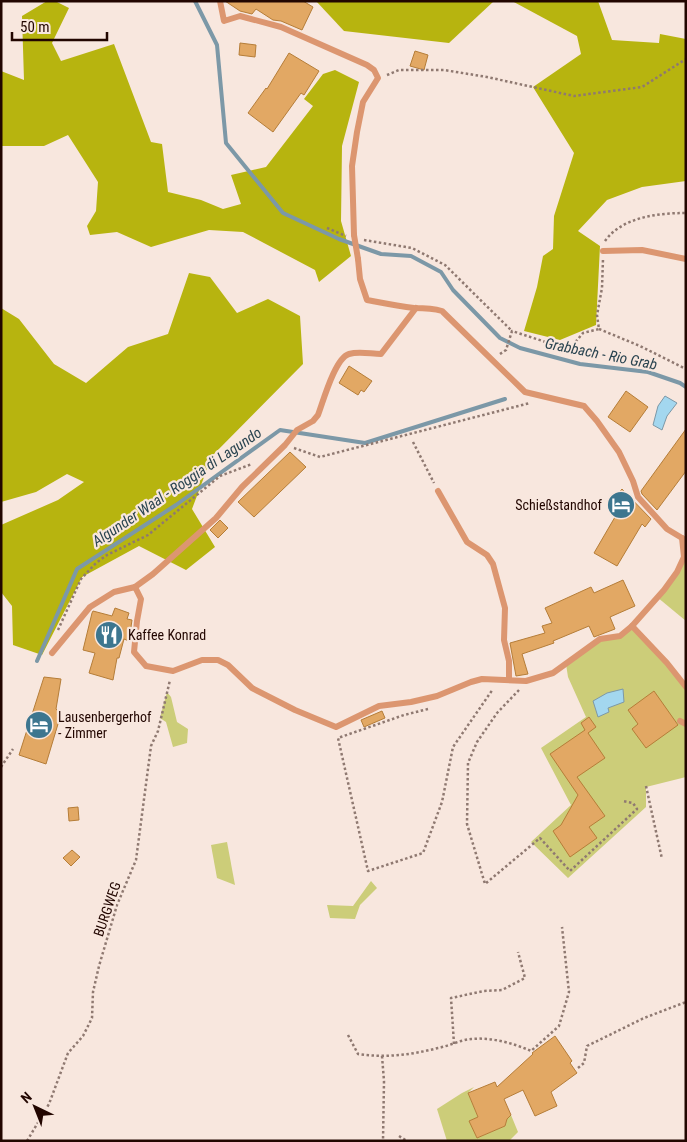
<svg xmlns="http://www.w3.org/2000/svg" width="687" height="1142" viewBox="0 0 687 1142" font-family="'Roboto Condensed',sans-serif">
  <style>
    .green { fill: #cccd79 }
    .forest { fill: #b7b40f }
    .water { fill: #a3d7ef; stroke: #7c98a7 }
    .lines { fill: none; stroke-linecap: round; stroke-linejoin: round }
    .stream { stroke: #7c98a7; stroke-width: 4 }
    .building { fill: #e2a864; stroke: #b57d38 }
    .path { stroke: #8f7971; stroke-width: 2.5; stroke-dasharray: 2.5 2.5; stroke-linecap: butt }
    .service { stroke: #dc9670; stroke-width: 6 }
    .service-bridge { stroke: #dc9670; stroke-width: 6 }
    .labels { text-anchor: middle; stroke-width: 4.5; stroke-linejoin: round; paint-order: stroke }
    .poi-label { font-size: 14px; fill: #220600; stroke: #f8e7de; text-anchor: start }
    .street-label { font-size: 14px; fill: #220600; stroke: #f8e7de }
    .water-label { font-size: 15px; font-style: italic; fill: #2a4450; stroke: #f8e7de }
  </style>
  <rect width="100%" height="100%" fill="#f8e7de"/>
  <g class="green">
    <polygon points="686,558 686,621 657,597"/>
    <polygon points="632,626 686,687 686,777 646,787 646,807 568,878 531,842 571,805 541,748 586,717 568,677 566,664 600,639 620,636"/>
    <polygon points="167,692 171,697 177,722 188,729 187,743 173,747 166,722 160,718"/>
    <polygon points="227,842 235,885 217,878 211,845"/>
    <polygon points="371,881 377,888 360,905 355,919 330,918 327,905 353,906"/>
    <polygon points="474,1087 468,1093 478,1117 470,1121 477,1138 505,1126 507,1119 511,1115 518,1132 509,1141 447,1141 437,1109 462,1093"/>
  </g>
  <g class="forest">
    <polygon points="47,1 55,1 69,8 52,43 61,61 114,44 151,142 162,144 168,192 201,200 223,209 241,204 231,175 266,167 313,106 304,99 323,74 335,70 359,82 342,146 341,221 351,256 319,282 315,270 243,232 209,230 151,247 117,232 90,235 87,226 96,211 98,182 68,135 44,146 1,146 1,71 24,80 22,16"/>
    <polygon points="316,1 494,1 449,43 344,31"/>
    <polygon points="512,1 598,1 612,40 659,43 660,34 686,39 686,181 642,187 607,200 578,231 600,246 596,325 560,340 524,331 537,287 543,256 553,249 554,216 574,153 533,87 581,54 577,36"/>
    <polygon points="189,273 210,277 237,313 268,299 300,316 303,364 212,456 192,509 215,547 186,570 139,546 82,577 42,655 13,645 12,606 1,592 1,525 58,500 84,482 67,474 36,492 1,502 1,308 19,319 54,364 86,383 128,347 168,334"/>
  </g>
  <g class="water">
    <polygon points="665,396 677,403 667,416 662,430 653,425 658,406"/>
    <polygon points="623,689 624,702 608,708 609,712 598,717 593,701 607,693"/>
  </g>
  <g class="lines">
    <g class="stream">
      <polyline points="195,1 217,45 226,143 283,213 339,239 381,254 411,256 441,272 453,290 500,338 520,348 580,364 648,372 680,383 686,387"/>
      <polyline points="37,661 77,569 176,505 280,430 365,443 505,399"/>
    </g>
  </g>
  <g class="building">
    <polygon points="225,1 303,1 313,7 302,30 281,21 273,20 256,9 252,14 240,11"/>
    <polygon points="240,43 256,45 255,57 239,55"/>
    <polygon points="415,51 428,55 424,70 410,66"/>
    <polygon points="289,53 319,71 304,95 301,93 273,132 248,113 266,88 267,89"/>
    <polygon points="349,366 372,381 364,392 361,390 358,395 339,383"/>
    <polygon points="626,391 648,407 630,432 608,417"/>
    <polygon points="686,429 686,471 657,510 642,494 641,491"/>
    <polygon points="290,452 306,467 254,517 238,502"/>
    <polygon points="622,489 651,519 645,527 642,524 617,566 594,553 615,517 609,512 614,508 609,503"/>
    <polygon points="220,520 228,528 218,538 210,530"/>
    <polygon points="623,580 635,606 610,617 615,629 594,637 589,626 553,641 554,643 522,654 528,674 516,676 510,643 545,633 542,626 552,623 545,608 591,587 594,593"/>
    <polygon points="115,608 129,613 127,619 132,620 129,641 124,639 119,658 117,658 113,680 89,673 95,653 83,650 92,613 93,611 112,616"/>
    <polygon points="44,677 61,679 56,709 61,714 46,764 19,755"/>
    <polygon points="654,691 678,725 646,748 632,729 638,724 628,710"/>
    <polygon points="382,711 385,718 364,727 361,720"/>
    <polygon points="589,717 596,727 588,733 605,758 577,777 605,816 589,827 597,838 570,857 553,831 561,825 578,795 550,754 585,730 581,723"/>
    <polygon points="78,807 79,820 69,821 68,808"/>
    <polygon points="72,850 80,857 71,866 63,858"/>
    <polygon points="555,1036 572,1061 570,1063 577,1073 551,1092 557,1106 535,1116 523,1090 504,1099 511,1115 507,1119 505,1126 477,1138 469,1121 478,1117 468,1093 495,1082 497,1087 533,1054 532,1053"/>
  </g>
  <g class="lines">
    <g class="path">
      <polyline points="387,75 399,70 444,70 487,77 574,96 642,87 686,59"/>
      <polyline points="327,228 346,236"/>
      <polyline points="364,240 412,248 445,265 512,331"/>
      <path d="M 605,241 C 622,217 658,213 686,213"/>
      <polyline points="599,329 640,346 686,369"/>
      <polyline points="500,354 506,350 512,331 561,347 573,345 583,333 599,329 597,315 602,288 603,259"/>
      <polyline points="413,442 434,483"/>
      <polyline points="294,448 320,457 530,403"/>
      <polyline points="58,630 81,579 96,563 107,555 148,535 220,476 252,464"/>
      <polyline points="519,690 497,713 477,742 468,763 467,824 485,884 540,838 570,871 637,809 633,803 623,801"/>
      <polyline points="428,709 404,715 338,738 368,871 423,853 442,802 453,747 493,689"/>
      <polyline points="1,767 13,749"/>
      <polyline points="646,786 662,859"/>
      <path d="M 348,1035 L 358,1054 C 385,1058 411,1055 438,1048 C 449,1046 460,1040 471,1039 C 491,1037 513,1043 531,1051 L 559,1026 L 569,992 L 562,927"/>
      <polyline points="454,1044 451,998 484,991 502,990 525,978 518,952"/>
      <polyline points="382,1056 384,1081 383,1141"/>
      <polyline points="578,1068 584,1063 587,1046 644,1018 686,1002"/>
      <polyline points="399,1136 407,1141"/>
      <polyline points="27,1141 49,1104 68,1053 83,1036 92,1018 93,992 99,966 117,905 136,860 151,746 158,731 170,680"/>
    </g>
    <g class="service">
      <polyline points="220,1 224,21 240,16 281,27 367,65 374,70 378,78 363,102 357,132 352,166 354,235"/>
      <polyline points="603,251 642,250 686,259"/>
      <path d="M 358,259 L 360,279 L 367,300 C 383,303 398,306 414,308 C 424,308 432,308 442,311 L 525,392 L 584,406 L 597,421 L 619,452 L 633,481 L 638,497 L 667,529 L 682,538"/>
      <polyline points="438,491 467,542 487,555 493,564 505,608 504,640 509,661 509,680"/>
      <path d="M 135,587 L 153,574 L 216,518 L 242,487 L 285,445 L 297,430 L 313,421 L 318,415 C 323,402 335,358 349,354 C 359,351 371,354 381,354 L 416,308"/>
      <polyline points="632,626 667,663 686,687"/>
      <polyline points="52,653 90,607 114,592 135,587 141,599 137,621 134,652 146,666 173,671 202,660 218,660 228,665 252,688 295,710 336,727 379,706 411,702 437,696 471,682 482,679 526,681 553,673 600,639 620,636 632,626 664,590 677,572 684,557 682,538"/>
      <polyline points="680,721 686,724"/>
    </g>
    <polyline class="service-bridge" points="354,235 358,259"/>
  </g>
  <defs>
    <symbol id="hotel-disc" viewBox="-11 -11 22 22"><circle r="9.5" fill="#3d768f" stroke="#f8e7de"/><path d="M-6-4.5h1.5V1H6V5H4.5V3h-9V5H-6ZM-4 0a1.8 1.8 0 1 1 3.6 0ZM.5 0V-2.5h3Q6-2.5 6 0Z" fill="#fff"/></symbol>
    <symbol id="restaurant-disc" viewBox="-11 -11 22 22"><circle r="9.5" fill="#3d768f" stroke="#f8e7de"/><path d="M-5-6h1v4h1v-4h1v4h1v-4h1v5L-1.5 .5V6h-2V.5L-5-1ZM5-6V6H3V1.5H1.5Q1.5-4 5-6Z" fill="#fff"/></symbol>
  </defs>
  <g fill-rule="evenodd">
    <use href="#hotel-disc" x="605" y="489" width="32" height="32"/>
    <use href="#restaurant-disc" x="93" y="619" width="32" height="32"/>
    <use href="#hotel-disc" x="23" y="709" width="32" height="32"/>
  </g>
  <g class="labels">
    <g class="poi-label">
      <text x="602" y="510" text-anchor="end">Schießstandhof</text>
      <text x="128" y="640">Kaffee Konrad</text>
      <text x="58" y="722">Lausenbergerhof<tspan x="58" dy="16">- Zimmer</tspan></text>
    </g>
    <g class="street-label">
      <text transform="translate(107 909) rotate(-71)" y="5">BURGWEG</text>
    </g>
    <g class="water-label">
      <text transform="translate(601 354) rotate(11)" y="5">Grabbach - Rio Grab</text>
      <text transform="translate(177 487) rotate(-34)" y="5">Algunder Waal - Roggia di Lagundo</text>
    </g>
  </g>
  <rect width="687" height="1142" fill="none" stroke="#220600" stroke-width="5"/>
  <g transform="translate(35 1107) rotate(317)" stroke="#f8e7de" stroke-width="4" paint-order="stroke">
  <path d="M0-4L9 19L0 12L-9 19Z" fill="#220600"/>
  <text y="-8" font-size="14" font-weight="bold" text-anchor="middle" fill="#220600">N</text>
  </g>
  <path d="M12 32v8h95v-8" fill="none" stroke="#220600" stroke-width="2.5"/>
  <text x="20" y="32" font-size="15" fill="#220600" stroke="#f8e7de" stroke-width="4" paint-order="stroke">50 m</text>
</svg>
